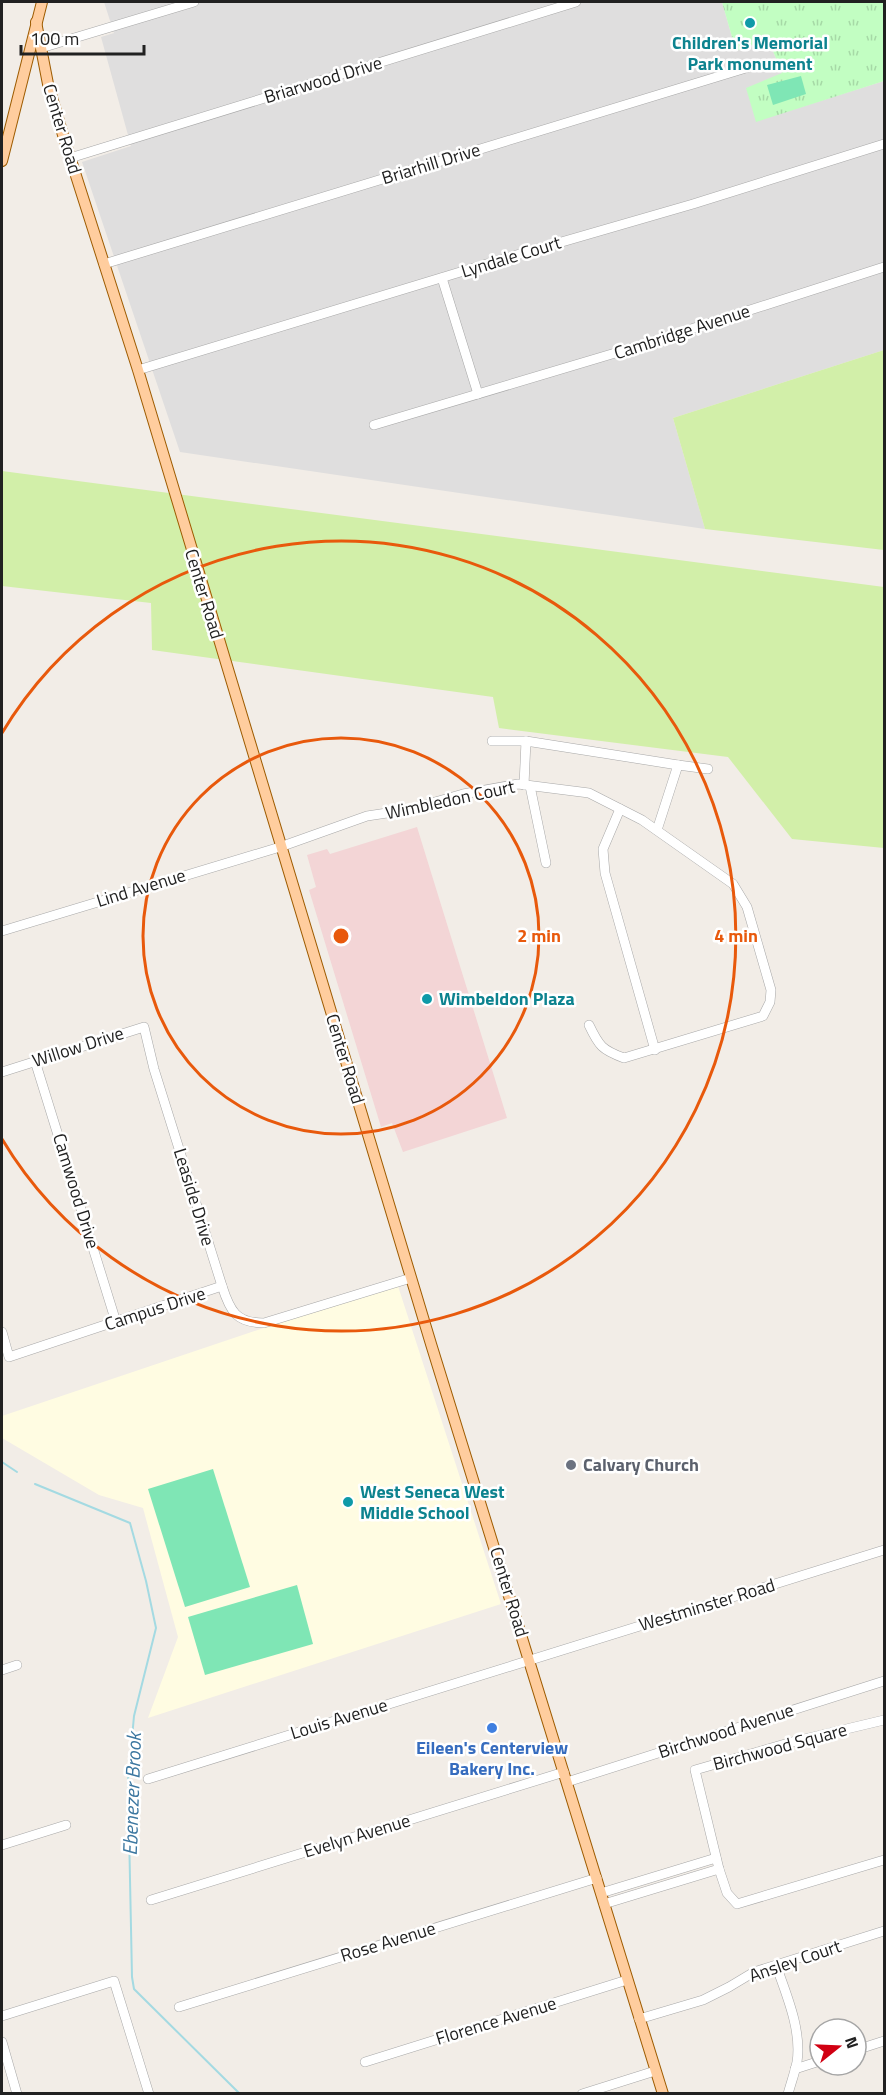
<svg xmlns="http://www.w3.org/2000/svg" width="886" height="2095" viewBox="0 0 886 2095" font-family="'Titillium Web',sans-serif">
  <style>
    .residential { fill: #dfdede }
    .commercial { fill: #f3d5d6 }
    .education { fill: #fffce2 }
    .grass { fill: #d2efa9 }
    .park { fill: url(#park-tufts) }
    .pitch { fill: #7fe6b5 }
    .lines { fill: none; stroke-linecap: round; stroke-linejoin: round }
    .stream { stroke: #a4dae2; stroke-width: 2 }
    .minor-casing { stroke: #a8a8a8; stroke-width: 10 }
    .major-casing { stroke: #9d5b00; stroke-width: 12 }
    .minor { stroke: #fff; stroke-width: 9 }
    .major { stroke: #ffcd9e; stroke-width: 10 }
    .ring { fill: none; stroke: #e8590c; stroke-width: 3 }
    .culture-dot { fill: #0f9aa8; stroke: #fff; stroke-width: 2 }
    .worship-dot { fill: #6b7280; stroke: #fff; stroke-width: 2 }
    .shop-dot { fill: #3f7fe0; stroke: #fff; stroke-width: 2 }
    .labels { text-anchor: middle; stroke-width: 5; stroke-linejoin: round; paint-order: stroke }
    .culture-label { font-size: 18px; font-weight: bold; fill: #0d838f; stroke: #fff; text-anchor: start }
    .street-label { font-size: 18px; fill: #212121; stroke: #fff }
    .worship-label { font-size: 18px; font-weight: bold; fill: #5b616d; stroke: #fff; text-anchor: start }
    .shop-label { font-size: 18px; font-weight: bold; fill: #366cbe; stroke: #fff }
    .water-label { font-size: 20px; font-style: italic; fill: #3c77a0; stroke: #fff }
    .centre { fill: #e8590c; stroke: #fff; stroke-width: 3 }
    .ring-label { font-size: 18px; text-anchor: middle; font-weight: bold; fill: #e8590c; stroke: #fff; stroke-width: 5; stroke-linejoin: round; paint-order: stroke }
  </style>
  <defs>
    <pattern id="park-tufts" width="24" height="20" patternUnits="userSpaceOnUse" patternTransform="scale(1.5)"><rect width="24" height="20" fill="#c2fec2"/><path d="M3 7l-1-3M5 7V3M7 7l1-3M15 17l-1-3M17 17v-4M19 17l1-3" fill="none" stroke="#a6d9a6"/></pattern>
  </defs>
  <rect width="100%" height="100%" fill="#f2ede7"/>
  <polygon class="residential" points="104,2 722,2 736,51 768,39 782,73 756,121 884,81 884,350 673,418 705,529 180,452 82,162 131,146 101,37 114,33"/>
  <polygon class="commercial" points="417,827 507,1118 403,1152 392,1123 381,1127 309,890 316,887 307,855 327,849 330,854"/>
  <polygon class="education" points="397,1283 501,1604 148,1718 178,1637 143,1508 99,1495 2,1438 2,1416"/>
  <g class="grass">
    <polygon points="884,350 884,550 705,529 673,418"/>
    <polygon points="2,471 884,587 884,848 792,839 728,757 499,728 493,697 152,650 151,603 2,586"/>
  </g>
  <polygon class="park" points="722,2 884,2 884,81 756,122 746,88 782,73 768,39 736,51"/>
  <g class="pitch">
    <polygon points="801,76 806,94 773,105 767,85"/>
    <polygon points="213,1469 250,1587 185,1607 148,1489"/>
    <polygon points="297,1585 313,1644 205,1675 188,1617"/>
  </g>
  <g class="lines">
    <g class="stream">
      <polyline points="2,1462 17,1472"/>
      <polyline points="35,1484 130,1523 146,1581 156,1628 134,1716 128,1781 132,1977 134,1989 240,2094"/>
    </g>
    <defs>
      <g id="minor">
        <polyline points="41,48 194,2"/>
        <polyline points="70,158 576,2"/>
        <polyline points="104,264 759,64"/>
        <polyline points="442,278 478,394"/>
        <polyline points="138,370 503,259 693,204 884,144"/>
        <polyline points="374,425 632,348 884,267"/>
        <polyline points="492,741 526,741"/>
        <polyline points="678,765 708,769"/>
        <polyline points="524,785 526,741 678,765 657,830"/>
        <polyline points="530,786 546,863"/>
        <polyline points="620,809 603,849 605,873 655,1050"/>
        <path d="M 2,931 L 280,847 L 367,816 L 407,810 L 463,794 L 518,784 L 589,793 L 642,820 L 733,884 L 747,907 L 771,990 L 770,1002 L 763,1016 L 624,1058 C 602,1050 599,1046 589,1025"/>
        <polyline points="35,1061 116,1322"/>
        <path d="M 2,1072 L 144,1027 L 154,1069 L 222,1286 C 230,1311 236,1323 264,1323 L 411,1278"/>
        <polyline points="2,1332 9,1357 222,1286"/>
        <polyline points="2,1670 17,1665"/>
        <polyline points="884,1720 792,1742 695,1770 719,1869 727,1893 737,1904 884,1860"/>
        <polyline points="148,1779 884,1550"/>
        <polyline points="567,1782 884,1681"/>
        <polyline points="2,1845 66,1825"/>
        <polyline points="601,1893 716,1858"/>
        <polyline points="151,1900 564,1772"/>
        <polyline points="604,1904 719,1869"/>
        <path d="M 776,1965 C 786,1994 802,2030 797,2062 C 795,2072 791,2083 788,2094"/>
        <polyline points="179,2007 597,1878"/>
        <polyline points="2,2016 114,1981 149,2094"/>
        <polyline points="639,2019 703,2000 729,1987 754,1972 884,1931"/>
        <polyline points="2,2042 17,2094"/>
        <polyline points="856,2050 884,2041"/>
        <polyline points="365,2062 627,1980"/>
        <polyline points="795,2069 820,2061"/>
        <polyline points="582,2094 655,2071"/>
      </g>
      <g id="major">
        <polyline points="36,22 48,84 63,135 138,370 431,1344 663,2094"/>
        <polyline points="2,161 42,2"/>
      </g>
    </defs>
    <use href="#minor" class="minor-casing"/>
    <use href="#major" class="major-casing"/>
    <use href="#minor" class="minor"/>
    <use href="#major" class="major"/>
  </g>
  <g class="ring">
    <circle cx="341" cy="936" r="198"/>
    <path d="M2 733A395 395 0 1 1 2 1139"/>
  </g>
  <g class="culture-dot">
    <circle cx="750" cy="23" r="6"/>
    <circle cx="427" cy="999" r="6"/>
    <circle cx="348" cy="1502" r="6"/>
  </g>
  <circle class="worship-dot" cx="571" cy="1465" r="6"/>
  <circle class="shop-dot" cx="492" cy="1728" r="6"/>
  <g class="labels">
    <g class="culture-label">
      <text x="750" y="49" text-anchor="middle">Children's Memorial<tspan x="750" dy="21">Park monument</tspan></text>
      <text x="439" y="1005">Wimbeldon Plaza</text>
      <text x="360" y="1498">West Seneca West<tspan x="360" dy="21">Middle School</tspan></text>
    </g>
    <g class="street-label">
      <text transform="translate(323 80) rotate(-17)" y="6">Briarwood Drive</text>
      <text transform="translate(62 129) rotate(73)" y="6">Center Road</text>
      <text transform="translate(431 164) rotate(-17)" y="6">Briarhill Drive</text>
      <text transform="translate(511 257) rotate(-17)" y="6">Lyndale Court</text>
      <text transform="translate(682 332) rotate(-18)" y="6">Cambridge Avenue</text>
      <text transform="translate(204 594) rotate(73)" y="6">Center Road</text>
      <text transform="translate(450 800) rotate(-12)" y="6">Wimbledon Court</text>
      <text transform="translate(141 888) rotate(-17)" y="6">Lind Avenue</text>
      <text transform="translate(78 1047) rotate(-18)" y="6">Willow Drive</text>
      <text transform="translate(345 1059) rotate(73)" y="6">Center Road</text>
      <text transform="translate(76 1191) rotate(73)" y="6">Camwood Drive</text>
      <text transform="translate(194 1197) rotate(73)" y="6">Leaside Drive</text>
      <text transform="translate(155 1309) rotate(-18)" y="6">Campus Drive</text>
      <text transform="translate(509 1592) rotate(73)" y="6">Center Road</text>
      <text transform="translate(707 1605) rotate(-17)" y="6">Westminster Road</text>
      <text transform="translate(339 1719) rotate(-17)" y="6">Louis Avenue</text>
      <text transform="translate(726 1731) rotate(-18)" y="6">Birchwood Avenue</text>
      <text transform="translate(780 1747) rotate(-15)" y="6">Birchwood Square</text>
      <text transform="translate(357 1836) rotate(-17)" y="6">Evelyn Avenue</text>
      <text transform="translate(388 1942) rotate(-17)" y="6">Rose Avenue</text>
      <text transform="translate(795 1961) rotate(-19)" y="6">Ansley Court</text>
      <text transform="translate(496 2021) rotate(-17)" y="6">Florence Avenue</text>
    </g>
    <g class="worship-label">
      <text x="583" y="1471">Calvary Church</text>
    </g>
    <g class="shop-label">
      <text x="492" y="1754">Eileen's Centerview<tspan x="492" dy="21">Bakery Inc.</tspan></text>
    </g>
    <g class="water-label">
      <text transform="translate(132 1794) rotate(-88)" y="7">Ebenezer Brook</text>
    </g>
  </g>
  <circle cx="341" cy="936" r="9" class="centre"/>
  <g class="ring-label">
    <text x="539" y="942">2 min</text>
    <text x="736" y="942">4 min</text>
  </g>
  <rect width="886" height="2095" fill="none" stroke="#212121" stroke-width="6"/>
  <g transform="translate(838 2047) rotate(72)"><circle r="28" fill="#ffffff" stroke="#a6a6a6" stroke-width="1.5"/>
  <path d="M0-4.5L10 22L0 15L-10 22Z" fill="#d10012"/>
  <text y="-9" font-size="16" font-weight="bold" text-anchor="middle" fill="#212121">N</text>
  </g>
  <path d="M21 45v9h123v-9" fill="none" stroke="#212121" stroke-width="3"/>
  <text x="30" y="45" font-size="18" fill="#212121" stroke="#ffffff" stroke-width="4.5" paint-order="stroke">100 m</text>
</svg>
